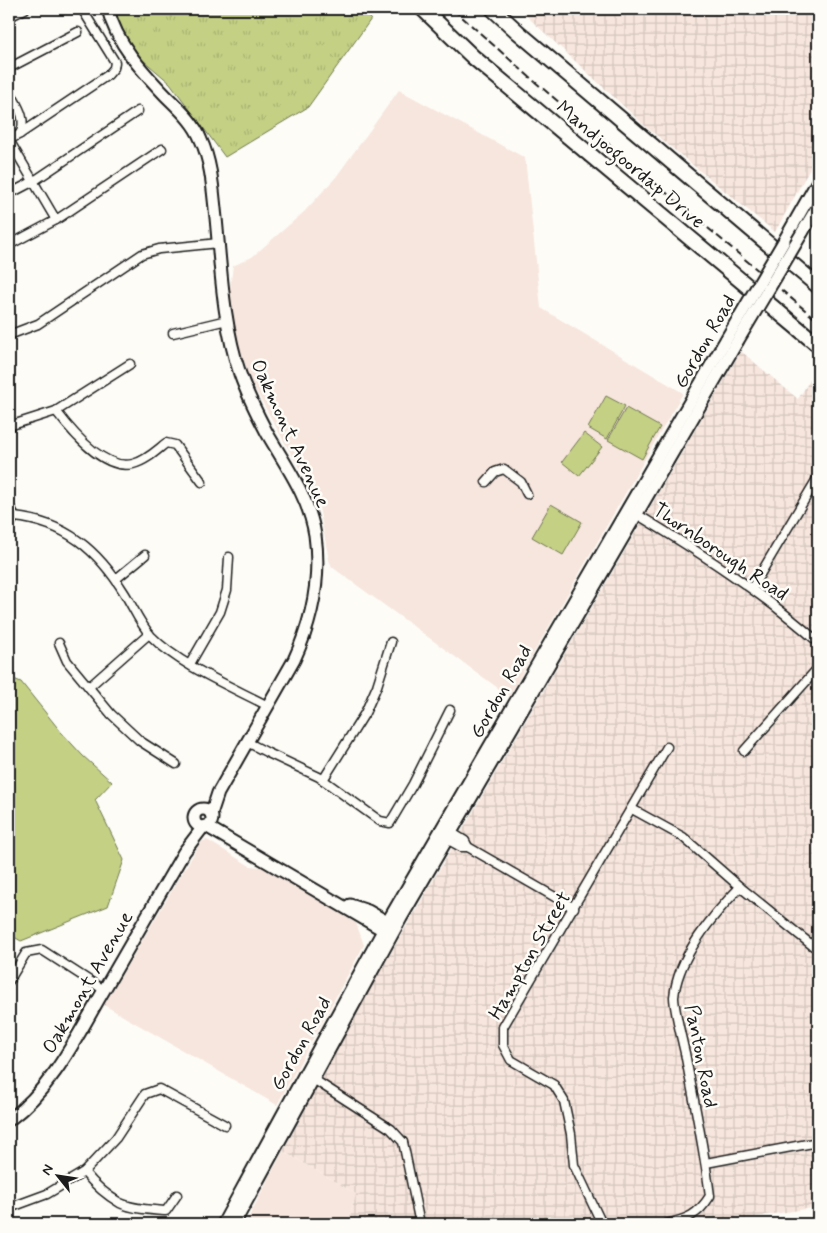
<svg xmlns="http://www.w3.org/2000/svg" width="827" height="1233" viewBox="0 0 827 1233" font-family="Mynerve,sans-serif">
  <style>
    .built { fill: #f7e6dd }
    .industrial { fill: url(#industrial-grid) }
    .grass { fill: #c4d184; stroke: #707650 }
    .park { fill: url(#park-tufts); stroke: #707650 }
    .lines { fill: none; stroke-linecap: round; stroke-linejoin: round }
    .street-casing { stroke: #1c1c1c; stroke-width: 11 }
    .secondary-casing { stroke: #1c1c1c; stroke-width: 15 }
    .highway-casing { stroke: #1c1c1c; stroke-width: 18 }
    .street { stroke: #fdfcf7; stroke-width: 8 }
    .secondary { stroke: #fdfcf7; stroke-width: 11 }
    .highway { stroke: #fdfcf7; stroke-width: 14 }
    .rail { stroke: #1c1c1c; stroke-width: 2; stroke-dasharray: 8 4; stroke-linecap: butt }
    .secondary-bridge-casing { stroke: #1c1c1c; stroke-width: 15; stroke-linecap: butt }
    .secondary-bridge { stroke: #fdfcf7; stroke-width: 11 }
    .labels { text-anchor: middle; stroke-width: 5; stroke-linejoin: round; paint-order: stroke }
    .street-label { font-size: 20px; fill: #1c1c1c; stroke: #fdfcf7 }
  </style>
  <defs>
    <pattern id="industrial-grid" width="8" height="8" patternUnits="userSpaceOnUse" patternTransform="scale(1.25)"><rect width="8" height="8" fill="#f7e6dd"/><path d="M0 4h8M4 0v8" fill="none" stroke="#d3c5bd"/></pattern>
    <pattern id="park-tufts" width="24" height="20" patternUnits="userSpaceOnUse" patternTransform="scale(1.25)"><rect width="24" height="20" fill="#c4d184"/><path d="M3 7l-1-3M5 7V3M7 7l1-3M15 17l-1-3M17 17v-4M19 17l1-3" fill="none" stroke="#a8b371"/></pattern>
  </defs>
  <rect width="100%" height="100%" fill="#fdfcf7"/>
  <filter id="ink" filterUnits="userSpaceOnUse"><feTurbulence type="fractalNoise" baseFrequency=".02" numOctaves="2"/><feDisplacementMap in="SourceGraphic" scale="10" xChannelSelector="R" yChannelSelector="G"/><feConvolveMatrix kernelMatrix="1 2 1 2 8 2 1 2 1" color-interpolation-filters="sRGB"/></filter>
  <g filter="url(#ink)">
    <g class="built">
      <polygon points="399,90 525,158 541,308 683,393 509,696 332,567 329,560 318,502 252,384 238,344 229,295 233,266 252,257 304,212 336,177"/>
      <polygon points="207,840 250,866 261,867 356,923 364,945 277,1105 104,1005 199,845 203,841"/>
      <polygon points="283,1151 356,1194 348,1224 245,1224"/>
    </g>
    <g class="industrial">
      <polygon points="519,9 818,9 818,154 775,232 645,126"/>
      <polygon points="741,351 798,399 815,372 818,375 818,1207 711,1224 348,1224 356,1194 283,1151 367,994"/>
    </g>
    <g class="grass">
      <polygon points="606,396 625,406 607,439 588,428"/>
      <polygon points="626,408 660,427 642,459 608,440"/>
      <polygon points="584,433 602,447 579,476 562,462"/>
      <polygon points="551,504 582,522 563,555 532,537"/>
      <polygon points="9,677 21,682 61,732 83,756 112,782 95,800 124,860 108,906 21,941 9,934"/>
    </g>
    <polygon class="park" points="113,9 363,9 371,19 308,107 225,157 170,83 143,60 127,39"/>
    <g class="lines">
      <defs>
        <g id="street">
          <polyline points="9,17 25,9"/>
          <polyline points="9,68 78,32"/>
          <path d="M 9,90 C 16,104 28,118 20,134"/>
          <polyline points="9,194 34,181 138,111"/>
          <polyline points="56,220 9,140 20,134 108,75 114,68 115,62 82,9"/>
          <polyline points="9,245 56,220 162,149"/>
          <polyline points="173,333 227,320"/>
          <polyline points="9,335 38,324 142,254 159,249 219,243"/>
          <path d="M 56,411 C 72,432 104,471 133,464 C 146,461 157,450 166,443 L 175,445 L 202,482"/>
          <polyline points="9,426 56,411 130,364"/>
          <polyline points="486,482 495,472 504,469 521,482 527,494"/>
          <path d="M 9,507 C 15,512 15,519 9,525"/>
          <path d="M 633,512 C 698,551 762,592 818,642"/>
          <path d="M 14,517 C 65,522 98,550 125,594 C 133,607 140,624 151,636 C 179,665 232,687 268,706"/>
          <polyline points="116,579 145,555"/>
          <polyline points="752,588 818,477"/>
          <polyline points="59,643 67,661 111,714 140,741 176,764"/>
          <polyline points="190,664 220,612 227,590 229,557"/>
          <polyline points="89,687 149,634"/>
          <polyline points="247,742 268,753 319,777 380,821 390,823 413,784 450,710"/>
          <polyline points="744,751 818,668"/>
          <polyline points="323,780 365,713 377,686 391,642"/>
          <polyline points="632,809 683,837 740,887 813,946 818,948"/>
          <polyline points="449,831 465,841 468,847"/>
          <polyline points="443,837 461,847 468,847 574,908"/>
          <polyline points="9,981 26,953 42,950 104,990"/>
          <polyline points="310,1077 391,1129 403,1142 420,1224"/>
          <polyline points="706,1163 818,1142"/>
          <path d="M 84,1172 C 94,1184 106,1195 120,1203 C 133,1209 151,1210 166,1211 L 177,1195"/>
          <polyline points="9,1208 47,1194 84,1172 116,1138 145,1094 159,1089 225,1125"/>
          <polyline points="602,1224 574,1165 571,1134 564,1101 554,1085 511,1060 503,1045 503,1027 667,747"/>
          <path d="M 666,1224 C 688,1219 698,1215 710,1196 C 704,1148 694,1101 685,1053 C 682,1040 674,1008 674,997 C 678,956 713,915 740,887"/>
        </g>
        <g id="secondary">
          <path d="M 108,9 C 116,43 142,71 166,96 C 179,109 194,122 201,140 C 212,164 213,192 216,218 C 221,270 223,324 240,374 C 247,394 257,414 267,433 C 286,466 309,497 315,535 C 321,578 312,621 294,660 L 218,793 L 211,814"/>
          <polyline points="802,233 818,206"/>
          <polyline points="784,241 818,181"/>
          <circle cx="203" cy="818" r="9"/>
          <polyline points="206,826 390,934"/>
          <polyline points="350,905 368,911 394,926"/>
          <path d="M 9,1120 C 53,1088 77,1036 104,990 C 131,944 157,898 184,852 L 203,827"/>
          <polyline points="223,1224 391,916 727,338"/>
          <polyline points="234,1224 401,918 737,342"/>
        </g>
        <g id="highway">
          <polyline points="423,9 473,57 818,345"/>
          <polyline points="493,9 518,32 818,286"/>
        </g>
      </defs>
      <use href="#street" class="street-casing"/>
      <use href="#secondary" class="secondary-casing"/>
      <use href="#highway" class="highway-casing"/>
      <use href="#street" class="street"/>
      <use href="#secondary" class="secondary"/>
      <use href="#highway" class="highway"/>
      <polyline class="rail" points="453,9 534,81 818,321"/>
      <defs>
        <g id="secondary-bridge">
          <polyline points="727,338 784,241"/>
          <polyline points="737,342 802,233"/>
        </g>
      </defs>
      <use href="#secondary-bridge" class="secondary-bridge-casing"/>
      <use href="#secondary-bridge" class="secondary-bridge"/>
    </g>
  </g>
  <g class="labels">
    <g class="street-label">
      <text transform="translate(631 164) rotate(40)" y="7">Mandjoogoordap Drive</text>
      <text transform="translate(704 341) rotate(-60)" y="7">Gordon Road</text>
      <text transform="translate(291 433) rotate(65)" y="7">Oakmont Avenue</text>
      <text transform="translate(721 551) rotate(34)" y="7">Thornborough Road</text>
      <text transform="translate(500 691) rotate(-60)" y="7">Gordon Road</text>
      <text transform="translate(529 955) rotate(-60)" y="7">Hampton Street</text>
      <text transform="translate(87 982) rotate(-60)" y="7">Oakmont Avenue</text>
      <text transform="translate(300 1043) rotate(-61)" y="7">Gordon Road</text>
      <text transform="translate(702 1056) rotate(79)" y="7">Panton Road</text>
    </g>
  </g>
  <rect width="827" height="1233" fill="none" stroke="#fdfcf7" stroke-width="30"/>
  <rect x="15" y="15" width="797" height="1203" fill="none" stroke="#1c1c1c" stroke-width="2" filter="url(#ink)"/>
  <g transform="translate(58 1176) rotate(300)" stroke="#fdfcf7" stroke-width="4" paint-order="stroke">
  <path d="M0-4L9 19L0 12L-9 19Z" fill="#1c1c1c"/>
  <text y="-8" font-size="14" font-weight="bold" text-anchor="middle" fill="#1c1c1c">N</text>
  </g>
</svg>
